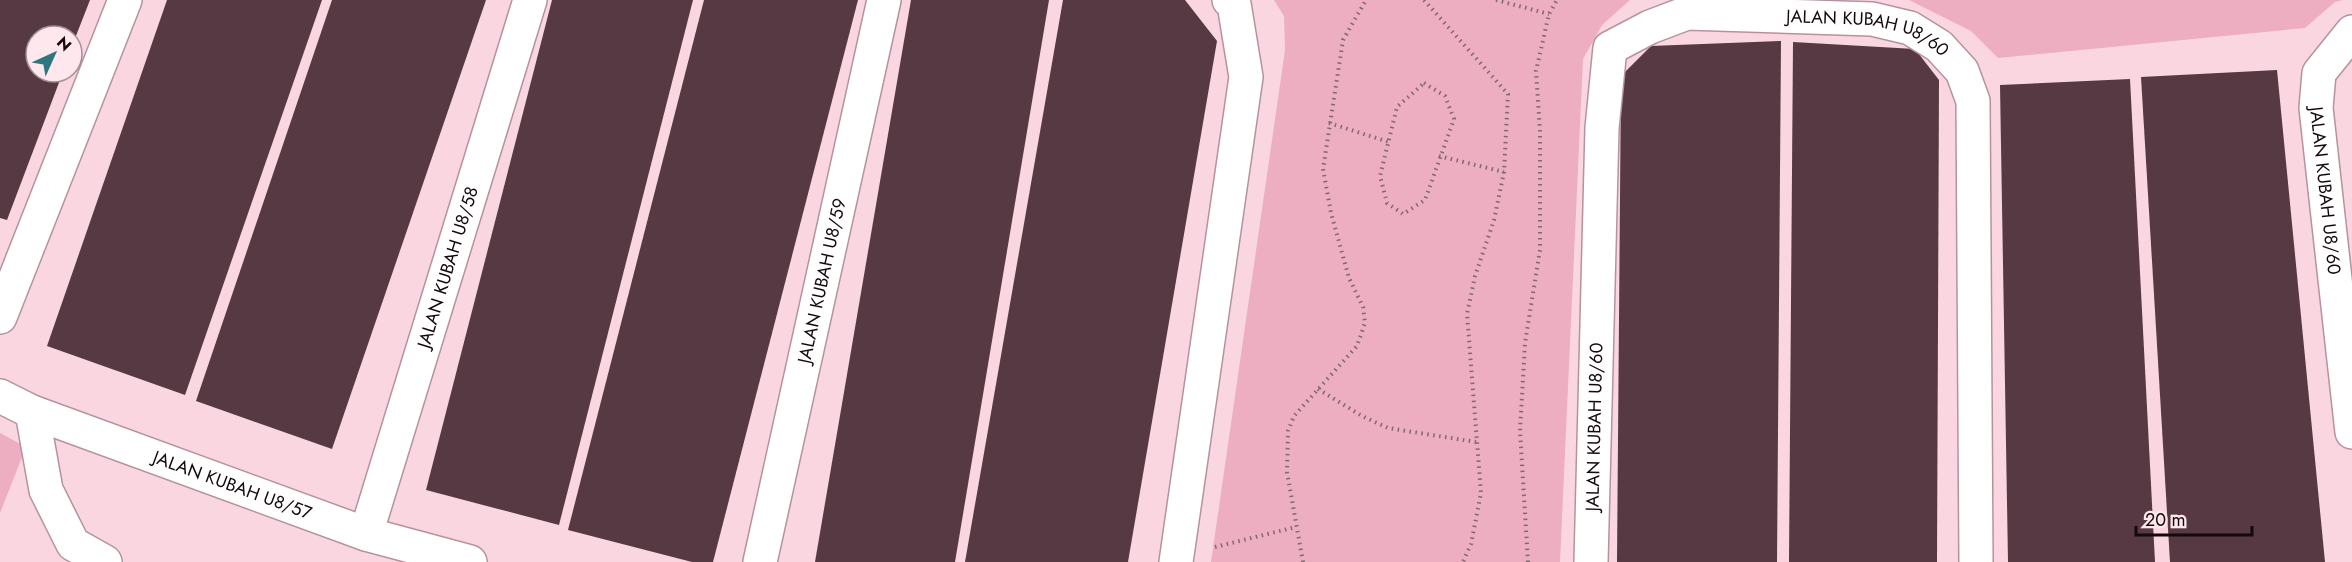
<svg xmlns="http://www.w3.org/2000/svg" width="2352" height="562" viewBox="0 0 2352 562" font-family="Jost,sans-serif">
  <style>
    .green { fill: #edaec1 }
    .building { fill: #563942 }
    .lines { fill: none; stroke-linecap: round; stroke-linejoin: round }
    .minor-casing { stroke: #b5939d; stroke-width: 36 }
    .tertiary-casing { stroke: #b5939d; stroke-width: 36 }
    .path { stroke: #806970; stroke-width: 4; stroke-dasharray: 1.5 4.5; stroke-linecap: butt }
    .minor { stroke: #fff; stroke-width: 33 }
    .tertiary { stroke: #fff; stroke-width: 33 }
    .labels { text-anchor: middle; stroke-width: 6; stroke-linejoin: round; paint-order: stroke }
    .street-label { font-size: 18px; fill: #15090d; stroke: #fee8ee }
  </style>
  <rect width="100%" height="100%" fill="#fad6e0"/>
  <g class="green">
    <polygon points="1274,0 1630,0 1602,25 1583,59 1560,562 1211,562 1285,50 1284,16"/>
    <polygon points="1909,0 2343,0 2335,2 2305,28 1998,58 1971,31"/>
    <polygon points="0,433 26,447 0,513"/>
  </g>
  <g class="building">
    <polygon points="0,0 90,0 72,46 72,36 36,36 36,72 63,72 7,220 0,218"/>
    <polygon points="167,0 322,0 185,395 47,346"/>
    <polygon points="332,0 486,0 332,449 196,401"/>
    <polygon points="552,0 693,0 559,525 426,490"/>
    <polygon points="704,0 858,0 713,562 692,562 568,530"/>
    <polygon points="911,0 1049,0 955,562 815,562"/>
    <polygon points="1063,0 1185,0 1217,41 1128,562 965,562"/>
    <polygon points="1781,41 1777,562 1617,562 1621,76 1651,46"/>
    <polygon points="1793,42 1915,49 1939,80 1937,562 1789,562"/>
    <polygon points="2277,70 2325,562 2170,562 2141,77"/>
    <polygon points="2130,79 2155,562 2008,562 2000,85"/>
  </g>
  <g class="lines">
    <defs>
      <g id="minor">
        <path id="s1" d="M 2352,32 L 2319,73 L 2316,108 L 2352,432"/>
        <polyline points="0,317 125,0"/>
        <polyline points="32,412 46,490 73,544 105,562"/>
        <path id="s2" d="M 366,534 L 530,0"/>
        <path id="s3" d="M 760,562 L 884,0"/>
        <polyline points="1176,562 1246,77 1234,4 1229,0"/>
        <path id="s4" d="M 1591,562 L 1602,128 L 1610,48 L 1650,27 L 1687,13 L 1872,19 L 1910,28 L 1939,46 L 1962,71 L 1973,101 L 1976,562"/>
      </g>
      <g id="tertiary">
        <path id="s5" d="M 0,396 L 32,412 L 366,534 L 470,562"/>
      </g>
    </defs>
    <use href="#minor" class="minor-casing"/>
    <use href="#tertiary" class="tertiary-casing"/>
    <g class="path">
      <polyline points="1424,0 1508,94 1504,172 1494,220 1475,276 1467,314 1481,493 1471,544 1463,562"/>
      <polyline points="1496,0 1549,14"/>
      <polygon points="1424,83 1445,96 1454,119 1425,200 1403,214 1387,203 1380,176 1397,107"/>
      <polyline points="1329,123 1389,142"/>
      <polyline points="1439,156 1504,172"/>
      <polyline points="1318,389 1362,416 1388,428 1476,442"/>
      <polyline points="1215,547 1296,527"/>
      <polyline points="1303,562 1287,472 1288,431 1294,416 1357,346 1365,323 1363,307 1349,278 1331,213 1323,169 1343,40 1366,0"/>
      <polyline points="1528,562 1520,431 1525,343 1540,250 1540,131 1536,71 1549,14 1557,0"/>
    </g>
    <use href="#minor" class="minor"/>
    <use href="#tertiary" class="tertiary"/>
  </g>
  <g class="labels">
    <g class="street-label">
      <text dy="6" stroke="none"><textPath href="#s4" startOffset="783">JALAN KUBAH U8/60</textPath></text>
      <text dy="6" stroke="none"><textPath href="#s1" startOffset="171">JALAN KUBAH U8/60</textPath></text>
      <text dy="6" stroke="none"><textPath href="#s2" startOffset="279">JALAN KUBAH U8/58</textPath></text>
      <text dy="6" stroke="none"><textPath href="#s3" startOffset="288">JALAN KUBAH U8/59</textPath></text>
      <text dy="6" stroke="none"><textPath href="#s4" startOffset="135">JALAN KUBAH U8/60</textPath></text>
      <text dy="6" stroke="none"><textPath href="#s5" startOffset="249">JALAN KUBAH U8/57</textPath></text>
    </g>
  </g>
  <g transform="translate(54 54) rotate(45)"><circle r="28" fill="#fee8ee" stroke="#a18f94" stroke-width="1.5"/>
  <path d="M0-4.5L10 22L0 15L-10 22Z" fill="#2f7681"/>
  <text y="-9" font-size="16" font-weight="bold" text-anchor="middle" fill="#15090d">N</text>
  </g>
  <path d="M2136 526v9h116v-9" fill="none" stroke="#15090d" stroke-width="3"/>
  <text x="2145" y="526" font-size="18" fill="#15090d" stroke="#fee8ee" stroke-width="4.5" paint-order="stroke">20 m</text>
</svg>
